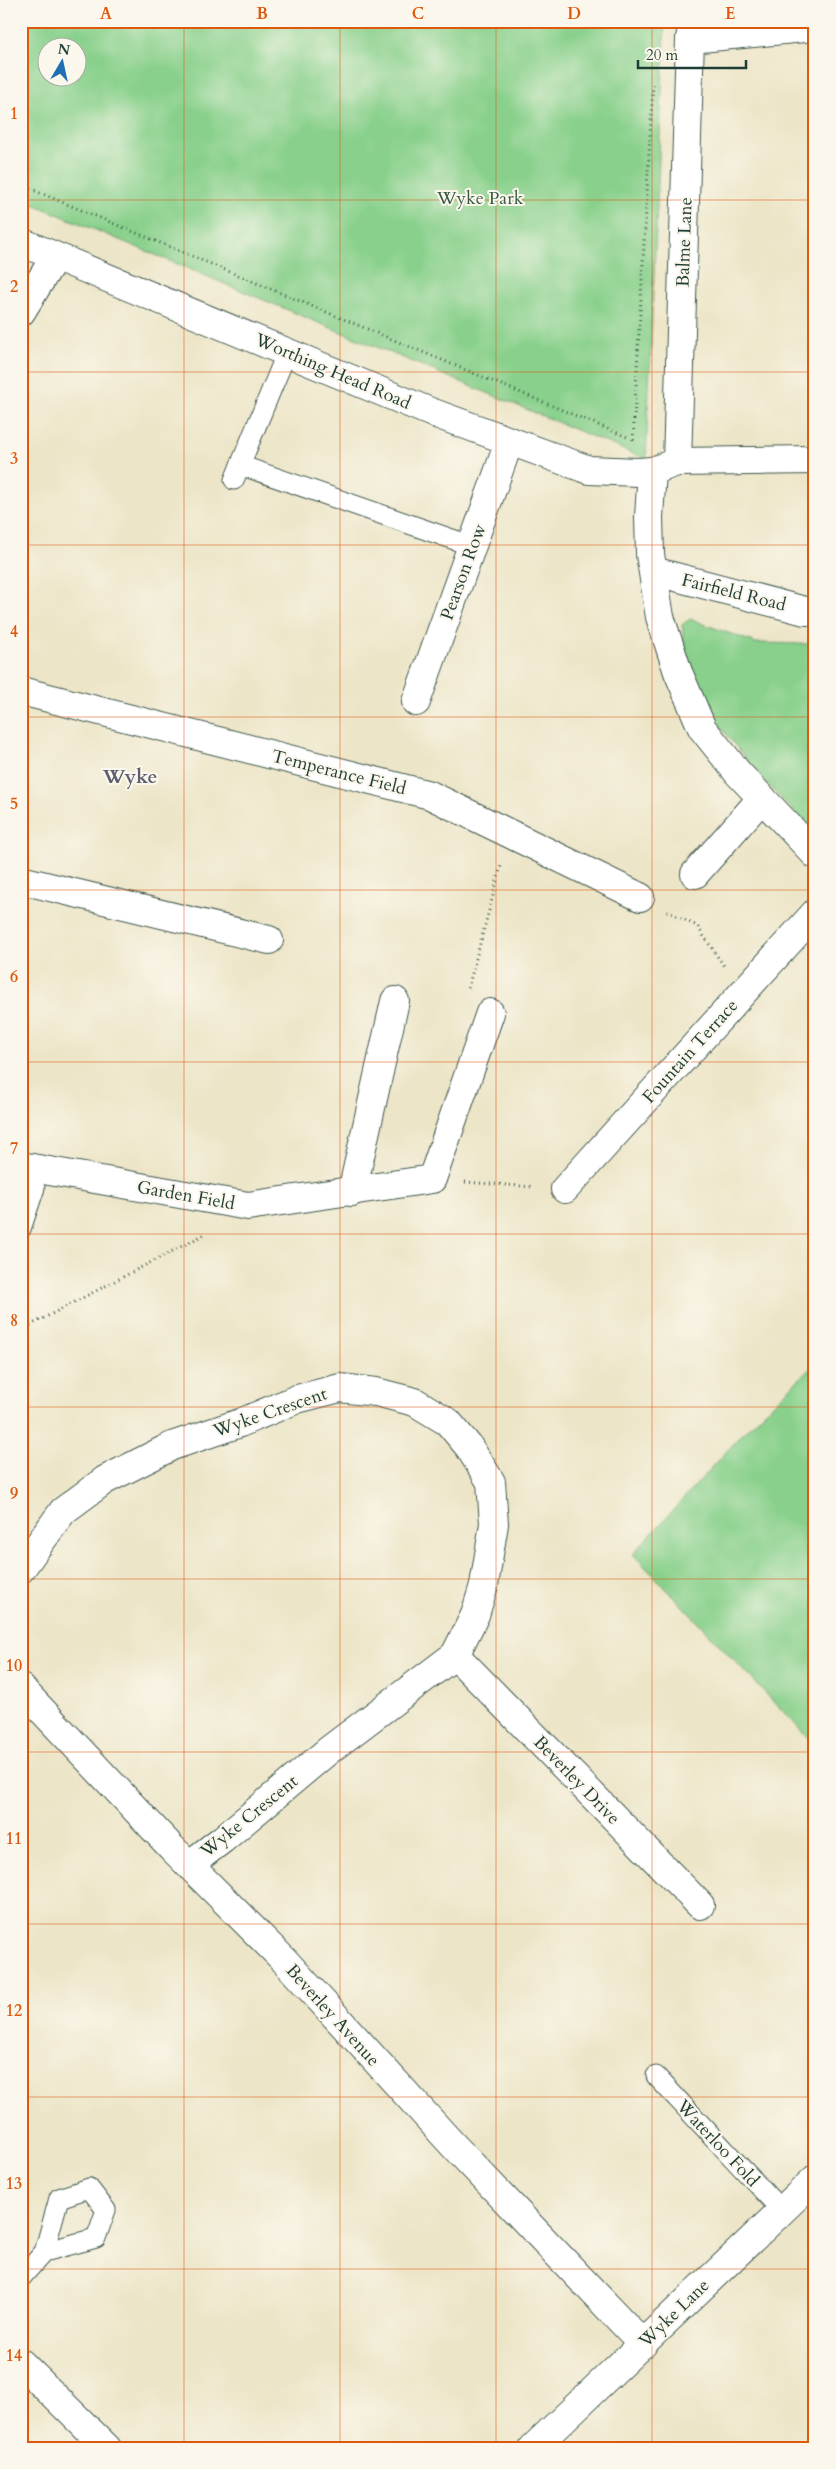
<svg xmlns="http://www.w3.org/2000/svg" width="836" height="2469" viewBox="0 0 836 2469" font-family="Cardo,serif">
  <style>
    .green { fill: #88d08b; stroke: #548660; fill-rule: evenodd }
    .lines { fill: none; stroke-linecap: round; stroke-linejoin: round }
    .lane-casing { stroke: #3e564a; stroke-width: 21 }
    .street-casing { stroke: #3e564a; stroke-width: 30 }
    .secondary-casing { stroke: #3e564a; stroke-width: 30 }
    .path { stroke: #3e564a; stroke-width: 3; stroke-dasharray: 1 4; stroke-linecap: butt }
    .lane { stroke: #fff; stroke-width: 19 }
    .street { stroke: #fff; stroke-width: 28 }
    .secondary { stroke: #fff; stroke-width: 28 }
    .grid { fill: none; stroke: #de580e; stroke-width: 1; stroke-opacity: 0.55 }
    .labels { text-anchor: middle; stroke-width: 4; stroke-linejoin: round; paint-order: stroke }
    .park-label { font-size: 18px; fill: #345a45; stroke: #fbf7ec }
    .street-label { font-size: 18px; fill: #1f3d34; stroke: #fbf7ec }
    .quarter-label { font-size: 20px; font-weight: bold; fill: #5d5f6e; stroke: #fbf7ec }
    .neatline { fill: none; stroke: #de580e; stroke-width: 2 }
    .grid-label { font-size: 16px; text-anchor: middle; font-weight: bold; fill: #de580e }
  </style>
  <rect width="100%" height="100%" fill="#fbf7ec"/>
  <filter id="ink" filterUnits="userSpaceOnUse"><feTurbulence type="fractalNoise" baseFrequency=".02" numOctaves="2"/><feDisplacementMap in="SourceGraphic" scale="10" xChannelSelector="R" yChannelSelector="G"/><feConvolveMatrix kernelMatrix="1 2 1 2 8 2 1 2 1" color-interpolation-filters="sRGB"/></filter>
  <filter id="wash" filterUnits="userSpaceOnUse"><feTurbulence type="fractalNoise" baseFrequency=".0096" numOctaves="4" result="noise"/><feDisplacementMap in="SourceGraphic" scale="20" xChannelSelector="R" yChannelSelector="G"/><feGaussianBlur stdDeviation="1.12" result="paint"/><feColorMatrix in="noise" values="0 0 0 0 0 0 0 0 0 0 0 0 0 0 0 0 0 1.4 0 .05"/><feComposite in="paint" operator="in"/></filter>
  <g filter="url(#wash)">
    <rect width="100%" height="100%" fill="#ece5c7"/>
    <g class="green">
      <path d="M 21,21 L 665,21 L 646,459 L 21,199 ZM 48,48 L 78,48 L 78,78 L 48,78 Z"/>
      <polygon points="690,619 756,643 815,644 815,833 765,782 709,713 688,672 682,625"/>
      <polygon points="815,1364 815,1745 633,1554 749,1427"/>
    </g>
  </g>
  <g filter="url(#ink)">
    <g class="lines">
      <defs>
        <g id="lane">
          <polyline points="240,465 472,546"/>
          <polyline points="234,480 287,352"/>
          <polyline points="21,1229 35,1188"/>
          <polyline points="656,2076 781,2210"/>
          <polyline points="21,2278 44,2252 59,2198 89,2188 106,2210 96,2238 44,2252"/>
        </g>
        <g id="street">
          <polyline points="690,39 815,27"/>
          <polyline points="21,242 428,411 589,470 638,472 652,471 677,462 815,460"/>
          <polyline points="21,312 55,257"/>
          <polyline points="677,462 690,39 693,21"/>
          <polyline points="652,471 649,517 650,554 660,617 678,672 702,728 738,773 815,854"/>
          <polyline points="653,571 805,611 815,611"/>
          <polyline points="21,691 430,795 640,897"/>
          <polyline points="416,702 509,442"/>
          <polyline points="695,874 762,798"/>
          <polyline points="21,880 269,940"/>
          <polyline points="21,1166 248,1206 432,1179 490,1013"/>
          <polyline points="565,1189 815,913"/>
          <polyline points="352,1192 395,1001"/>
          <polyline points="21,1569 63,1511 105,1480 172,1446 240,1423 297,1399 340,1388 376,1392 415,1402 448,1422 469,1447 491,1482 494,1524 484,1585 475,1615 455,1655 329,1750 223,1839 189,1865"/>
          <polyline points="455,1655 700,1905"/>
          <polyline points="21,1688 172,1848 285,1961 453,2145 643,2344"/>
          <polyline points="21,2363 107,2448"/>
        </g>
        <polyline id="secondary" points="533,2448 815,2179"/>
      </defs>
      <use href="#lane" class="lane-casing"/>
      <use href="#street" class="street-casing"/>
      <use href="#secondary" class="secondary-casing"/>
      <g class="path">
        <polyline points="21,185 627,437"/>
        <polyline points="633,440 653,84"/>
        <polyline points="667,911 697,926 724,966"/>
        <polyline points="468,988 501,866"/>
        <polyline points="465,1182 534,1187"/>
        <polyline points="21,1330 207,1233"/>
      </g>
      <use href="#lane" class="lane"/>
      <use href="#street" class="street"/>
      <use href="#secondary" class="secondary"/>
    </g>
  </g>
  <path class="grid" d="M 184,21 L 184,2448M 340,21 L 340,2448M 496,21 L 496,2448M 652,21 L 652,2448M 21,200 L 815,200M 21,372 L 815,372M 21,545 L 815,545M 21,717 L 815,717M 21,890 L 815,890M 21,1062 L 815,1062M 21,1234 L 815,1234M 21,1407 L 815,1407M 21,1579 L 815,1579M 21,1752 L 815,1752M 21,1924 L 815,1924M 21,2097 L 815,2097M 21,2269 L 815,2269"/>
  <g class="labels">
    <g class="park-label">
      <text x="480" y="204">Wyke Park</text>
    </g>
    <g class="street-label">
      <text transform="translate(684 242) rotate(-88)" y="6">Balme Lane</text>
      <text transform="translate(333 371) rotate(23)" y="6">Worthing Head Road</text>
      <text transform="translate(463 572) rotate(-70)" y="6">Pearson Row</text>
      <text transform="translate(734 592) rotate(14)" y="6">Fairfield Road</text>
      <text transform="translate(339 772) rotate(14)" y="6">Temperance Field</text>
      <text transform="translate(690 1051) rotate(-48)" y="6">Fountain Terrace</text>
      <text transform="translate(186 1195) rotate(10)" y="6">Garden Field</text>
      <text transform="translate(270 1412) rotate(-19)" y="6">Wyke Crescent</text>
      <text transform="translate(577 1780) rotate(46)" y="6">Beverley Drive</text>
      <text transform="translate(249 1816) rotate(-39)" y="6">Wyke Crescent</text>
      <text transform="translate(333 2015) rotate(48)" y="6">Beverley Avenue</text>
      <text transform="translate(718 2143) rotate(47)" y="6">Waterloo Fold</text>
      <text transform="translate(674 2313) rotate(-44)" y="6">Wyke Lane</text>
    </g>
    <g class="quarter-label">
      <text x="130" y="783">Wyke</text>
    </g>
  </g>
  <rect width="836" height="2469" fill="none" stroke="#fbf7ec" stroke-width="55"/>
  <g transform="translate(62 62) rotate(9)"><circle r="24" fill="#fbf7ec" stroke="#a3ada2"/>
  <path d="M0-4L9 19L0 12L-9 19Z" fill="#1f6fb2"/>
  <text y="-8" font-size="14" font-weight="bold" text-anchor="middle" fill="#1f3d34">N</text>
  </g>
  <path d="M638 60v8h108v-8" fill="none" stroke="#1f3d34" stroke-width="2.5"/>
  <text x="646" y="60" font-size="15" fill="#1f3d34" stroke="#fbf7ec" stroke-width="4" paint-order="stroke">20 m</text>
  <rect x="28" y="28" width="780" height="2414" class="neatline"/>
  <g class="grid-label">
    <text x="106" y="19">A</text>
    <text x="262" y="19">B</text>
    <text x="418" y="19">C</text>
    <text x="574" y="19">D</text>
    <text x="730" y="19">E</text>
    <text x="14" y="119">1</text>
    <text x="14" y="292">2</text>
    <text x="14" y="464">3</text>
    <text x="14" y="637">4</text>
    <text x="14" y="809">5</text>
    <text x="14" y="982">6</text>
    <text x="14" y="1154">7</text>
    <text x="14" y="1326">8</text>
    <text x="14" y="1499">9</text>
    <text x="14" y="1671">10</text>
    <text x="14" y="1844">11</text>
    <text x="14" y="2016">12</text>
    <text x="14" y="2189">13</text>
    <text x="14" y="2361">14</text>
  </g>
</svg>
